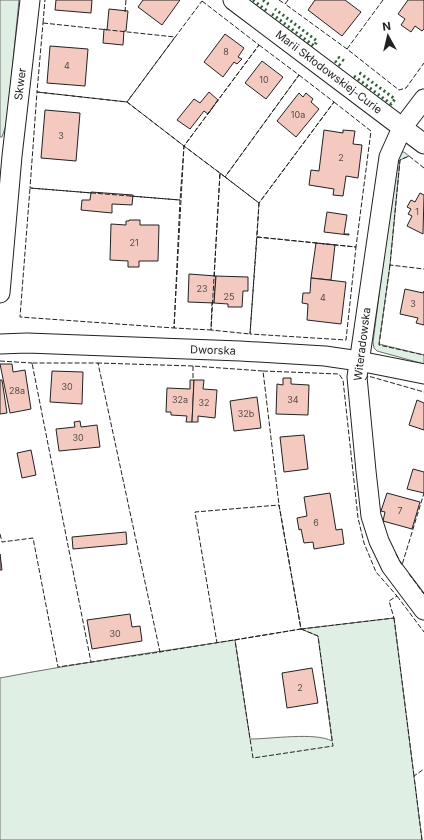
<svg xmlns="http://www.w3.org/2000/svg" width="424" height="840" viewBox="0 0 424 840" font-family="Inter,sans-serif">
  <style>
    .green { fill: #e0efe3; stroke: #6f6f6f }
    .building { fill: #f3c9c0; stroke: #222 }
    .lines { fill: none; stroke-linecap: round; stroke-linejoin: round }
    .street-casing { stroke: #222; stroke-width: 21 }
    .street { stroke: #fff; stroke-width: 19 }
    .hedge { stroke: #2f5e38; stroke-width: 3; stroke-dasharray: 2 3; stroke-linecap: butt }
    .fence { stroke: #222; stroke-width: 1; stroke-dasharray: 5 2; stroke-linecap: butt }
    .labels { text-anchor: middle; stroke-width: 3; stroke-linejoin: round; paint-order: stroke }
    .number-label { font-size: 9px; fill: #564c4a }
    .street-label { font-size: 11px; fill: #222; stroke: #fff }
  </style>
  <rect width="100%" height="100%" fill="#fff"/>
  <g class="green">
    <polygon points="0,0 19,0 7,122 2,137 0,137"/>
    <polygon points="400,152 404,152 409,156 400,160 390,265 379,344 424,355 424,364 377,351 374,348 373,342 397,157"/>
    <path d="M 394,618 L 422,840 L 0,840 L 0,678 C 78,663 156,652 235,640 L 250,739 C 271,739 315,732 332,741 L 318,636 L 301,629 Z"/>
  </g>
  <g class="building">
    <polygon points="56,0 92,0 91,13 55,10"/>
    <polygon points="143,0 180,0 162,25 138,7"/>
    <polygon points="315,0 345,0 361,12 342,36 308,10"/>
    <polygon points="408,0 424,0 424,29 422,31 415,26 411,32 401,25 405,19 398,14"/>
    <polygon points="109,9 128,11 126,31 124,31 123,45 103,43 104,29 107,30"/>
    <polygon points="225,34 244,48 238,57 242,59 237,64 234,62 223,77 204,62"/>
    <polygon points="50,46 88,49 85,86 47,83"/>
    <polygon points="262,61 283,77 266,99 245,83"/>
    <polygon points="209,92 218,100 208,114 204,111 190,129 177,120 194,99 200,103"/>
    <polygon points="299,93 303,97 306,93 313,99 311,102 319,109 296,137 277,121"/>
    <polygon points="45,110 80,113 76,161 41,158"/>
    <polygon points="324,130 343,133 343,130 355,131 353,144 362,145 358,178 346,176 343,196 333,195 334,189 309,185 311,170 319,171"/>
    <polygon points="91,192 133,195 132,205 112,204 112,213 81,210 82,200 90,200"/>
    <polygon points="420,193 424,195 423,234 407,226 412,216 408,214 411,209 407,207 411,200 415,202"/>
    <polygon points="327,212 347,215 344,234 349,234 349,235 324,232"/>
    <polygon points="129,220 140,220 140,225 159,225 158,261 139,261 139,267 128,267 128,261 110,260 111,224 126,225 126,221 129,221"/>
    <polygon points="316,243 335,245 331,280 311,278"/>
    <polygon points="189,274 216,276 214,303 188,302"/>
    <polygon points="216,276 248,277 248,291 243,291 242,307 228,307 228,304 214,303"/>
    <polygon points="311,278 346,282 341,324 307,320 308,304 302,303 303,293 310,293"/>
    <polygon points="405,289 423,293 424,291 424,325 416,323 418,318 400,314"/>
    <polygon points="0,364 12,364 13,372 25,370 31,409 10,413"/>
    <polygon points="52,371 83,372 82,404 50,402"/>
    <polygon points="283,378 291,378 291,384 309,385 308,415 276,414 277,384 283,385"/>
    <polygon points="0,380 2,380 7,413 0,414"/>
    <polygon points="190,380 194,380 192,422 186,422 187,416 171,415 171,412 166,412 167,388 190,389"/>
    <polygon points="194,380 204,380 203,389 217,390 215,418 198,416 198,422 192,422"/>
    <polygon points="257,397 261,428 234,431 230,401"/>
    <polygon points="417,400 424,403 424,430 409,425"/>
    <polygon points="80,421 81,427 97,425 100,447 59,451 56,429 75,427 74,422"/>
    <polygon points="304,435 308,469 284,472 280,437"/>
    <polygon points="31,450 36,475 22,478 17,453"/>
    <polygon points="413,469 424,472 424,493 407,489"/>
    <polygon points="330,493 336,530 342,529 344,544 314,549 313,542 304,543 301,529 299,530 297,518 307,516 304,497"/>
    <polygon points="387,493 420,502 412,529 383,521 385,512 381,511"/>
    <polygon points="126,532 127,544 73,549 72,537"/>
    <polygon points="0,554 2,570 0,570"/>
    <polygon points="130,614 132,627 140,626 142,641 92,649 87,620"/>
    <polygon points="312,668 318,703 287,708 282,673"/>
  </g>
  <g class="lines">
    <defs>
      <g id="street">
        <polyline points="233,0 424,144"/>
        <polyline points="424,99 402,128 389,157 357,377 366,471 371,516 379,541 391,566 424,610"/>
        <polyline points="0,293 12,156 30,0"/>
        <polyline points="0,344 27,343 240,351 325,356 359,361 424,374"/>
      </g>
    </defs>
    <use href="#street" class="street-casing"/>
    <use href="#street" class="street"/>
    <g class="hedge">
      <polyline points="253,0 267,11"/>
      <polyline points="263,0 271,6"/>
      <polyline points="272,14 314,46 317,41 275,9"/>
      <polyline points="338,57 346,62"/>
      <polyline points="335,61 342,67"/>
      <polyline points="354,76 391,104 395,99 357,71"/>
    </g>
    <g class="fence">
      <polyline points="279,0 285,4 286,3"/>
      <polyline points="288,0 285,4 347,49 399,90 406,88 424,63"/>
      <polygon points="202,1 259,45 184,146 127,102"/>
      <polyline points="125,12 126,0"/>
      <polygon points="43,23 175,37 127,102 37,92"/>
      <polyline points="43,23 45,0"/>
      <polygon points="259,45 299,75 225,177 184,146"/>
      <polyline points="347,49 383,0"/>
      <polygon points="299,75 334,102 259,203 225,177"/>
      <polygon points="37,92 127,102 184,146 180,200 30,188"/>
      <polygon points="334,102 371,131 356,247 257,237 259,203"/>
      <polyline points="424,168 409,156 400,160 390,265 424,269"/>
      <polygon points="220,173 259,203 250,334 211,330"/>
      <polyline points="92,193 30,188 20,317 174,328 184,146 220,173 214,278"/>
      <polyline points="130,196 180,200"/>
      <polyline points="180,200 174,328 211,330 212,302"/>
      <polygon points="257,237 356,247 346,340 250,334"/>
      <polyline points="390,265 379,345 424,355"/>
      <polyline points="0,361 32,363 32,364"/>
      <polyline points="98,364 98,363 193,366"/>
      <polygon points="263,371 339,374 343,380 358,518 364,543 376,572 397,596 389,601 394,618 301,629 279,505"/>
      <polyline points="193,378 193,366 263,371"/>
      <polyline points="365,380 368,376 424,392"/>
      <polyline points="0,534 2,542 33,538 58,667 160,652 98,363 32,363 91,662"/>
      <polyline points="396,554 402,565 424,493"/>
      <polyline points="409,574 424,594"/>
      <polyline points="397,596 424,632"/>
      <polyline points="394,618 414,776"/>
      <polygon points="301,629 318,636 333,746 253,758 235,640"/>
      <polyline points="160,651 160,652 301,629 279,505 195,512 217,643"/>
      <polyline points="422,840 414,776 424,769"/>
    </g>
  </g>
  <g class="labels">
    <g class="number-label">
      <text x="226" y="55">8</text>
      <text x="67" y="69">4</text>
      <text x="264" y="83">10</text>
      <text x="298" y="118">10a</text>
      <text x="61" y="139">3</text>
      <text x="341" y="161">2</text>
      <text x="417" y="215">1</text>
      <text x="134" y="246">21</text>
      <text x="202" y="292">23</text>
      <text x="229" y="300">25</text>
      <text x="323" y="301">4</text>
      <text x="413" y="307">3</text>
      <text x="67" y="390">30</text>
      <text x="17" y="394">28a</text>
      <text x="180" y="403">32a</text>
      <text x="293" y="403">34</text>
      <text x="204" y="406">32</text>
      <text x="246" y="417">32b</text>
      <text x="78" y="441">30</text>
      <text x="400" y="514">7</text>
      <text x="316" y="526">6</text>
      <text x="115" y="637">30</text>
      <text x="300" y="691">2</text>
    </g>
    <g class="street-label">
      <text transform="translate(329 72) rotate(37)" y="4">Marii Skłodowskiej-Curie</text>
      <text transform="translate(20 84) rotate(-83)" y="4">Skwer</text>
      <text transform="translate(362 344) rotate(-83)" y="4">Witeradowska</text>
      <text transform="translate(213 350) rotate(2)" y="4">Dworska</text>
    </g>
  </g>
  <g transform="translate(388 36) rotate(352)" stroke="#ffffff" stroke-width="3" paint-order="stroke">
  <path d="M0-3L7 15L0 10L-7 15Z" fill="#222222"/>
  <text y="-6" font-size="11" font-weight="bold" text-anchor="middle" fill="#222222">N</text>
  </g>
</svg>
